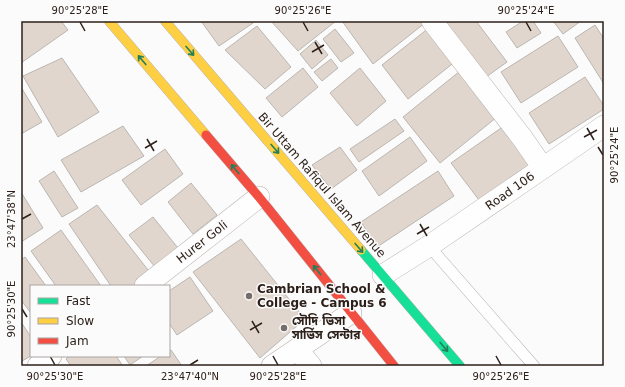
<svg xmlns="http://www.w3.org/2000/svg" width="625" height="387" viewBox="0 0 625 387" font-family="'DejaVu Sans','Noto Sans Bengali',sans-serif">
  <style>
    .building { fill: #e0d6cd; stroke: #bbb6b1 }
    .lines { fill: none; stroke-linecap: round; stroke-linejoin: round }
    .lane-casing { stroke: #b8b2af; stroke-width: 12 }
    .street-casing { stroke: #b8b2af; stroke-width: 22 }
    .fast-casing { stroke: #b8b2af; stroke-width: 10 }
    .slow-casing { stroke: #b8b2af; stroke-width: 10 }
    .jam-casing { stroke: #b8b2af; stroke-width: 10 }
    .lane { stroke: #fefefe; stroke-width: 11 }
    .street { stroke: #fefefe; stroke-width: 21 }
    .fast { stroke: #16e098; stroke-width: 9 }
    .slow { stroke: #ffcf43; stroke-width: 9 }
    .jam { stroke: #f24e42; stroke-width: 9 }
    .oneway { stroke: #228059 }
    .ticks { fill: none; stroke: #2d201a; stroke-width: 1.5 }
    .poi-dot { fill: #756d69; stroke: #fbfbfb; stroke-width: 1.5 }
    .labels { text-anchor: middle; stroke-width: 3; stroke-linejoin: round; paint-order: stroke }
    .street-label { font-size: 12px; fill: #2d201a; stroke: #fbfbfb }
    .poi-label { font-size: 12px; font-weight: bold; fill: #2d201a; stroke: #fbfbfb; text-anchor: start }
    .neatline { fill: none; stroke: #2d201a; stroke-width: 1.5 }
    .ticks-label { font-size: 10px; text-anchor: middle; fill: #2d201a }
  </style>
  <rect width="100%" height="100%" fill="#fbfbfb"/>
  <g class="building">
    <polygon points="21,21 61,21 68,30 21,63"/>
    <polygon points="201,21 252,21 253,23 219,46"/>
    <polygon points="271,21 336,21 298,51"/>
    <polygon points="342,21 423,21 425,23 373,64"/>
    <polygon points="450,21 476,21 507,62 486,77 446,24"/>
    <polygon points="523,21 533,21 541,33 517,48 506,32"/>
    <polygon points="553,21 581,21 563,34"/>
    <polygon points="595,25 604,39 604,84 575,38"/>
    <polygon points="257,26 291,67 265,89 225,50"/>
    <polygon points="430,27 456,61 408,99 382,65"/>
    <polygon points="335,29 354,53 341,62 323,39"/>
    <polygon points="558,36 578,67 521,103 501,72"/>
    <polygon points="316,40 328,55 312,69 300,54"/>
    <polygon points="62,58 99,112 58,137 23,76"/>
    <polygon points="331,59 338,68 322,81 314,72"/>
    <polygon points="465,67 502,113 440,163 403,117"/>
    <polygon points="303,68 318,87 282,117 266,98"/>
    <polygon points="360,68 386,101 357,126 330,93"/>
    <polygon points="585,77 604,106 604,109 549,144 529,113"/>
    <polygon points="21,87 42,122 21,134"/>
    <polygon points="395,119 404,131 359,162 350,149"/>
    <polygon points="123,126 144,156 81,192 61,160"/>
    <polygon points="504,126 532,166 479,200 451,163"/>
    <polygon points="410,137 427,161 379,196 362,171"/>
    <polygon points="340,147 357,170 331,189 312,165"/>
    <polygon points="165,149 183,174 141,205 122,180"/>
    <polygon points="54,171 78,208 62,217 39,181"/>
    <polygon points="438,171 454,196 377,247 361,222"/>
    <polygon points="191,183 217,215 193,234 168,202"/>
    <polygon points="21,192 43,228 21,242"/>
    <polygon points="97,205 152,275 134,286 111,286 69,224"/>
    <polygon points="153,217 178,248 155,267 129,235"/>
    <polygon points="61,230 101,286 56,286 31,251"/>
    <polygon points="241,239 305,319 260,358 193,272"/>
    <polygon points="25,257 46,286 31,286 31,313 21,300 21,260"/>
    <polygon points="190,277 213,311 177,335 169,323 169,291"/>
    <polygon points="21,322 31,337 31,356 22,361 21,359"/>
    <polygon points="171,350 182,366 146,366 161,356 169,356 169,351"/>
    <polygon points="70,356 116,356 123,366 71,366 66,359"/>
    <polygon points="124,356 143,356 130,365"/>
  </g>
  <g class="lines">
    <defs>
      <polyline id="lane" points="429,246 534,366"/>
      <g id="street">
        <polyline points="543,168 604,126"/>
        <polyline points="383,275 429,246 543,168 523,139 432,21"/>
        <polyline points="145,286 259,197"/>
        <polyline points="297,349 311,366"/>
        <polyline points="38,366 51,356"/>
        <polyline points="272,366 351,313"/>
      </g>
      <polyline id="fast" points="361,250 460,366"/>
      <g id="slow">
        <polyline points="109,21 206,135"/>
        <polyline points="165,21 361,250"/>
      </g>
      <polyline id="jam" points="206,135 259,197 394,366"/>
    </defs>
    <use href="#lane" class="lane-casing"/>
    <use href="#street" class="street-casing"/>
    <use href="#fast" class="fast-casing"/>
    <use href="#slow" class="slow-casing"/>
    <use href="#jam" class="jam-casing"/>
    <use href="#lane" class="lane"/>
    <use href="#street" class="street"/>
    <use href="#fast" class="fast"/>
    <use href="#slow" class="slow"/>
    <use href="#jam" class="jam"/>
  </g>
  <defs><path id="oneway-shaft" d="M-6 0H5M1.5-3L5.5 0L1.5 3" fill="none" stroke-width="1.6" stroke-linecap="round" stroke-linejoin="round"/></defs>
  <g class="oneway">
    <use href="#oneway-shaft" transform="translate(190 51) rotate(49)"/>
    <use href="#oneway-shaft" transform="translate(142 60) rotate(-130)"/>
    <use href="#oneway-shaft" transform="translate(275 149) rotate(49)"/>
    <use href="#oneway-shaft" transform="translate(235 169) rotate(-130)"/>
    <use href="#oneway-shaft" transform="translate(359 248) rotate(49)"/>
    <use href="#oneway-shaft" transform="translate(317 270) rotate(-129)"/>
    <use href="#oneway-shaft" transform="translate(444 347) rotate(50)"/>
  </g>
  <path class="ticks" d="M 80,22 L 85,31M 303,22 L 308,31M 526,22 L 531,31M 315,42 L 322,54M 312,52 L 324,45M 587,128 L 594,140M 584,137 L 597,130M 147,139 L 154,151M 598,147 L 603,155M 145,148 L 157,141M 22,219 L 31,214M 420,224 L 427,236M 417,234 L 429,227M 22,309 L 27,317M 252,321 L 259,333M 250,330 L 262,323M 50,356 L 55,365M 273,356 L 278,365M 496,356 L 501,365M 190,365 L 198,360"/>
  <g class="poi-dot">
    <circle cx="249" cy="296" r="4"/>
    <circle cx="284" cy="328" r="4"/>
  </g>
  <g class="labels">
    <g class="street-label">
      <text transform="translate(322 185) rotate(49)" y="4">Bir Uttam Rafiqul Islam Avenue</text>
      <text transform="translate(510 191) rotate(-35)" y="4">Road 106</text>
      <text transform="translate(202 242) rotate(-38)" y="4">Hurer Goli</text>
    </g>
    <g class="poi-label">
      <text x="257" y="293">Cambrian School &amp;<tspan x="257" dy="14">College - Campus 6</tspan></text>
      <text x="292" y="325">সৌদি ভিসা<tspan x="292" dy="14">সার্ভিস সেন্টার</tspan></text>
    </g>
  </g>
  <rect width="625" height="387" fill="none" stroke="#fbfbfb" stroke-width="44"/>
  <rect x="30" y="285" width="140" height="72" fill="#fbfbfb" stroke="#a9a3a1"/>
  <rect x="38" y="298" width="20" height="6" fill="#16e098" stroke="#a9a3a1"/>
  <text x="66" y="305" font-size="12" fill="#2d201a">Fast</text>
  <rect x="38" y="318" width="20" height="6" fill="#ffcf43" stroke="#a9a3a1"/>
  <text x="66" y="325" font-size="12" fill="#2d201a">Slow</text>
  <rect x="38" y="338" width="20" height="6" fill="#f24e42" stroke="#a9a3a1"/>
  <text x="66" y="345" font-size="12" fill="#2d201a">Jam</text>
  <rect x="22" y="22" width="581" height="343" class="neatline"/>
  <g class="ticks-label">
    <text x="80" y="14">90°25'28"E</text>
    <text x="303" y="14">90°25'26"E</text>
    <text x="526" y="14">90°25'24"E</text>
    <text transform="translate(614 155) rotate(-90)" y="4">90°25'24"E</text>
    <text transform="translate(11 219) rotate(-90)" y="4">23°47'38"N</text>
    <text transform="translate(11 309) rotate(-90)" y="4">90°25'30"E</text>
    <text x="55" y="380">90°25'30"E</text>
    <text x="190" y="380">23°47'40"N</text>
    <text x="278" y="380">90°25'28"E</text>
    <text x="501" y="380">90°25'26"E</text>
  </g>
</svg>
